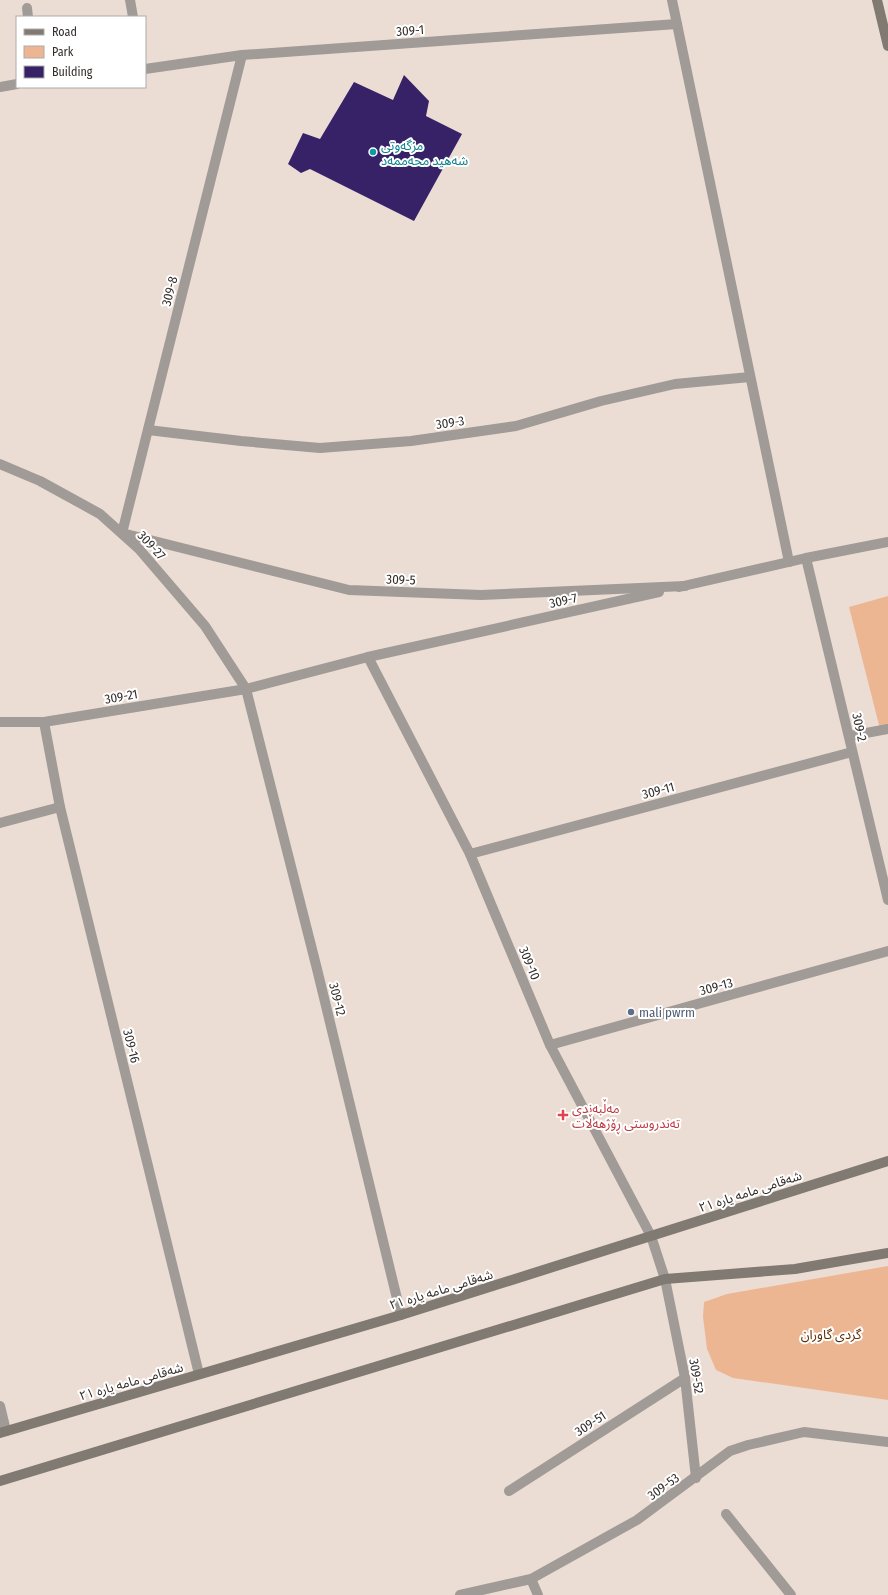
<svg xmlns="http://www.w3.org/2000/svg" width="888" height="1595" viewBox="0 0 888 1595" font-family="'Fira Sans Condensed','Noto Sans Arabic',sans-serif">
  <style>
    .green { fill: #edb693 }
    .building { fill: #372267 }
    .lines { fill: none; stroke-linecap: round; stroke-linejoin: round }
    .lane { stroke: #a09b96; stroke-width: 10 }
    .street { stroke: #a09b96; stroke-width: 10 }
    .secondary { stroke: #807a72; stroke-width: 10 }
    .culture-dot { fill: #0f9aa8; stroke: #fff; stroke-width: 1.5 }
    .service-dot { fill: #5c6f8a; stroke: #fff; stroke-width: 1.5 }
    .health-dot { fill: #e0444e; stroke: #fff; stroke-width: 1.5 }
    .labels { text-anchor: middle; stroke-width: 4; stroke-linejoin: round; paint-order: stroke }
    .street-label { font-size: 13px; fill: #332d2a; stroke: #fff }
    .culture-label { font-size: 13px; fill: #0d838f; stroke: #fff; text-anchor: start }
    .service-label { font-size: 13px; fill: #4e5e75; stroke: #fff; text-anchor: start }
    .health-label { font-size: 13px; fill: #be3a42; stroke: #fff; text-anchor: start }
    .park-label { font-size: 13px; fill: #5e2d03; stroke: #fff }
  </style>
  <rect width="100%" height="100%" fill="#ecddd4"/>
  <g class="green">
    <polygon points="888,596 888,727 880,729 849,607"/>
    <polygon points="888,1266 888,1400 733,1378 716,1370 707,1349 703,1317 704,1302 727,1294"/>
  </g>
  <polygon class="building" points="404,75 429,101 426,116 462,134 414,221 310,169 301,173 288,164 303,133 320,139 354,82 393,100"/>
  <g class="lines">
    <polyline class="lane" points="27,8 28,17"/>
    <g class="street">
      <polyline points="130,0 133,17"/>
      <polyline points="672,0 789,562"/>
      <polyline points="242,55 122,533 349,590 481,595 685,586"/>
      <polyline points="145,69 242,55 677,24"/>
      <polyline points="0,87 17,84"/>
      <polyline points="148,430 241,441 320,448 411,441 516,426 601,401 675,384 750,377"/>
      <polyline points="0,464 40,481 100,514 139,549 205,626 246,689 317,969 401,1315"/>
      <polyline points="806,558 888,900"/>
      <polyline points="679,587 806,558 888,542"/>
      <polyline points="368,657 470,854 550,1045 651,1236 665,1279 685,1378 696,1478"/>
      <polyline points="0,722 44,722 246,689 368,657 659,592"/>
      <polyline points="44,722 60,807 199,1374"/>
      <polyline points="850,736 888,729"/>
      <polyline points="0,823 60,807"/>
      <polyline points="470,854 852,752"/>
      <polyline points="550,1045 888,951"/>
      <polyline points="0,1406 6,1431"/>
      <polyline points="509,1491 685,1378"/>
      <polyline points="726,1514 791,1595"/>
      <polyline points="531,1579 538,1595"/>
      <polyline points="460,1595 531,1579 637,1520 730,1451 748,1445 804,1432 888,1442"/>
    </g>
    <g class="secondary">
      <polyline points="877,0 888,46"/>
      <polyline points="0,1433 401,1315 888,1161"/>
      <polyline points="0,1481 665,1279 795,1269 888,1253"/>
    </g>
  </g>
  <circle class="culture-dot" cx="373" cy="152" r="4"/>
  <circle class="service-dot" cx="631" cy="1012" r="4"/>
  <path class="health-dot" d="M561 1109h4v4h4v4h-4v4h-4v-4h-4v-4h4z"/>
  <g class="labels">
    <g class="street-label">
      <text transform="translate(410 30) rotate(-4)" y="5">309-1</text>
      <text transform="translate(169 291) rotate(-76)" y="5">309-8</text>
      <text transform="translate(450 422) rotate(-8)" y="5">309-3</text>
      <text transform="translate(152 545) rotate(47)" y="5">309-27</text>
      <text transform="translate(401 579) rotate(2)" y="5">309-5</text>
      <text transform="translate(563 600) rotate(-13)" y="5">309-7</text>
      <text transform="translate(121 696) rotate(-10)" y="5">309-21</text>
      <text transform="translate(860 727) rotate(78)" y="5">309-2</text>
      <text transform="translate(658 790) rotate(-15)" y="5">309-11</text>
      <text transform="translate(530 963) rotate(67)" y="5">309-10</text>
      <text transform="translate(716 986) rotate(-15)" y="5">309-13</text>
      <text transform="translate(338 999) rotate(76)" y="5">309-12</text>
      <text transform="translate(132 1046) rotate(76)" y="5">309-16</text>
      <text transform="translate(750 1191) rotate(-18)" y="5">شەقامی مامە یارە ٢١</text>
      <text transform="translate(441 1289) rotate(-17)" y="5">شەقامی مامە یارە ٢١</text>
      <text transform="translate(697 1376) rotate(81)" y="5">309-52</text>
      <text transform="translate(131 1381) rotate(-16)" y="5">شەقامی مامە یارە ٢١</text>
      <text transform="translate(590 1423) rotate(-33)" y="5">309-51</text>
      <text transform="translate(663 1486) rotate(-36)" y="5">309-53</text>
    </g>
    <g class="culture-label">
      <text x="381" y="150">مزگەوتی<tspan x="381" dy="15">شەهید محەممەد</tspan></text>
    </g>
    <g class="service-label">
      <text x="639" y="1017">mali pwrm</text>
    </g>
    <g class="health-label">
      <text x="572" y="1113">مەڵبەندی<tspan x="572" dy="15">تەندروستی ڕۆژهەڵات</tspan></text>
    </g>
    <g class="park-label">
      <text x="831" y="1339">گردی گاوران</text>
    </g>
  </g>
  <rect x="16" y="16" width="130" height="72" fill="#ffffff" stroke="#adabaa"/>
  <rect x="24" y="29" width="20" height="6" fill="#807a72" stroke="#adabaa"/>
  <text x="52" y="36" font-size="12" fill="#332d2a">Road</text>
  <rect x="24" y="46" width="20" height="12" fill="#edb693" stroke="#adabaa"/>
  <text x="52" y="56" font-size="12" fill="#332d2a">Park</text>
  <rect x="24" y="66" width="20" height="12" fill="#372267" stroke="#adabaa"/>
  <text x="52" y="76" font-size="12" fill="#332d2a">Building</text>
</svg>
